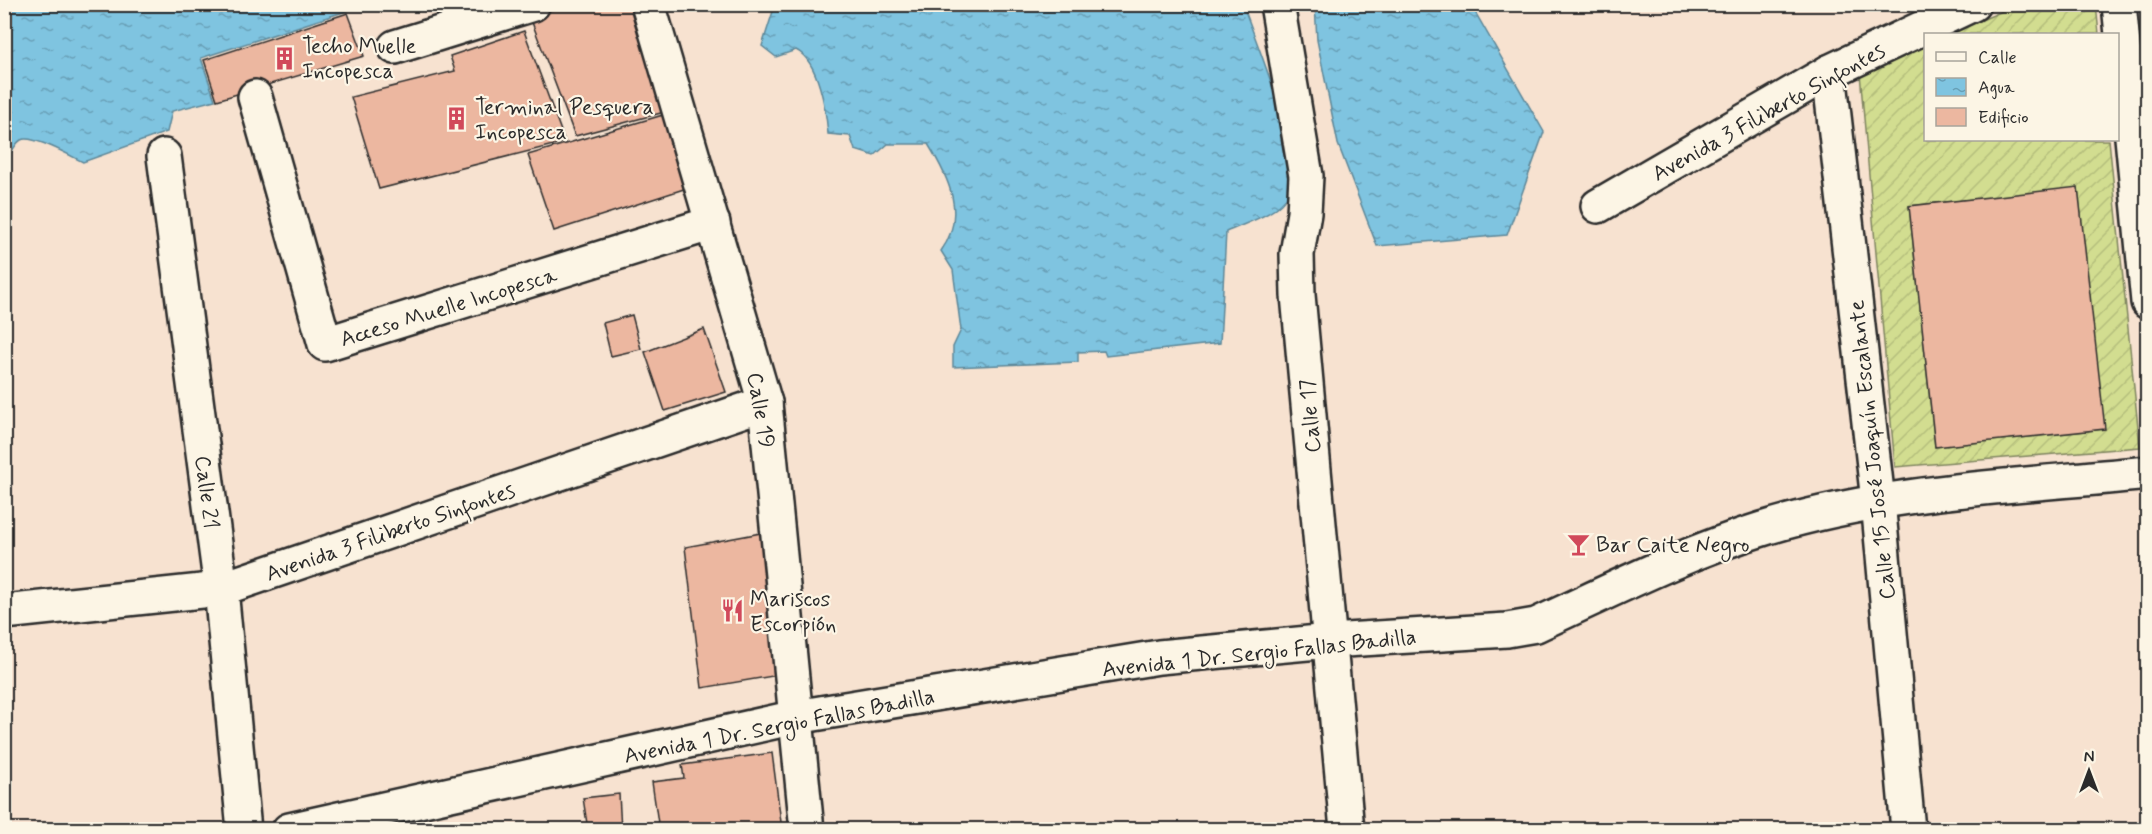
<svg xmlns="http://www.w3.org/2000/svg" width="2152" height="834" viewBox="0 0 2152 834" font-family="Mynerve,sans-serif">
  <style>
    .garden { fill: url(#garden-furrows); stroke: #7e845e; stroke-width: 1.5; fill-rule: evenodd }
    .water { fill: url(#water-ripples); stroke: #5d8798; stroke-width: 1.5 }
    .building { fill: #ecb7a0; stroke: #2b2b2b; stroke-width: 1.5 }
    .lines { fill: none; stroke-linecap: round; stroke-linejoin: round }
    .minor-casing { stroke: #2b2b2b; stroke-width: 38 }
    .minor { stroke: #fcf5e5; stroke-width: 33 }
    .labels { text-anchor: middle; stroke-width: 4.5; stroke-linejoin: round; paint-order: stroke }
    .poi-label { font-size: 22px; fill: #2b2b2b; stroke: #fcf5e5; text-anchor: start }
    .street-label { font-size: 22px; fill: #2b2b2b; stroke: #fcf5e5 }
  </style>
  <defs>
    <pattern id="garden-furrows" width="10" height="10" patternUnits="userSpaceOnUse" patternTransform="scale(1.5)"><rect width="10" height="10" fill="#d2dd90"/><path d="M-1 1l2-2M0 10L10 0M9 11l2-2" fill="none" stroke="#b4be7c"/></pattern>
    <pattern id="water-ripples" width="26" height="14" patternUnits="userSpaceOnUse" patternTransform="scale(1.5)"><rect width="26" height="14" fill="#7fc4e0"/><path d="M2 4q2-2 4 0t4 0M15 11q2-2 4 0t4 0" fill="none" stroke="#689fb6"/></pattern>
  </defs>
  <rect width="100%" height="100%" fill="#f7e2d0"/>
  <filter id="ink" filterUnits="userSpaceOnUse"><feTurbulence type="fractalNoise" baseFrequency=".0167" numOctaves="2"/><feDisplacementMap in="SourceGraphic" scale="12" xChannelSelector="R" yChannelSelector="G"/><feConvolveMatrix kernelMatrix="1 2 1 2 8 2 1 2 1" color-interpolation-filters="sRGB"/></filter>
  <g filter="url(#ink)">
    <g class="garden">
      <polygon points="2019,4 2096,5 2099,34 1949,34"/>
      <path d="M 1925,45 L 1926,140 L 2109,140 L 2140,447 L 1895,467 L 1860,73 ZM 2078,188 L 2104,429 L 1935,447 L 1909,206 Z"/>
    </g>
    <g class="water">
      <path d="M 5,4 L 365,4 L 365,5 L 201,58 L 215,100 L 172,111 L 167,132 L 83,162 C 71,156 32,134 21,140 C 14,144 13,154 5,157 Z"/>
      <path d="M 775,5 L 1243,5 C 1256,42 1306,160 1288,195 C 1277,215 1245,223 1226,232 L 1220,343 L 1106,356 L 1104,351 L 1078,352 L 1078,362 L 953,367 L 953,347 L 961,330 L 953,270 L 941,251 C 967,215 949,178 928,144 L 888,144 L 874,156 L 855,150 L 850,136 L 828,134 C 826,111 819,61 796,50 L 776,57 L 762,46 Z"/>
      <polygon points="1315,5 1471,5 1544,132 1507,235 1377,246 1338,144 1317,40"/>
    </g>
    <g class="building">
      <polygon points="570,4 629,4 672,110 575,136 530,17"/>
      <polygon points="348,13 364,56 217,100 204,60"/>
      <polygon points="524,31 565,142 379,189 351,97 455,71 450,56"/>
      <polygon points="663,115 690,187 554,231 528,155"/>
      <polygon points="2078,187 2105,429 1935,447 1909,206"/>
      <polygon points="632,315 641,349 611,356 603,323"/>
      <polygon points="704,329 726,392 665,411 645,352"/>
      <polygon points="761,533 779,675 702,688 685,547"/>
      <polygon points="772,753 782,830 659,830 652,782 684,778 682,765"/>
      <polygon points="619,794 621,830 588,830 583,798"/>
    </g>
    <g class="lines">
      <defs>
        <g id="minor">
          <polyline points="648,4 765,403 807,830"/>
          <polyline points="1277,4 1306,176 1304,213 1297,254 1298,295 1347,830"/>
          <polyline points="2119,4 2148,302"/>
          <polyline points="395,47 533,4"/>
          <polyline points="1829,72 1878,501 1908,830"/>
          <polyline points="255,97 325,344 713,223"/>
          <polyline points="164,156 221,589 244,830"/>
          <polyline points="1598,206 1829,72 1973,4"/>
          <polyline points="4,612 221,589 765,403"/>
          <path d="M 289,830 L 796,717 L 1159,657 L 1329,641 L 1507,630 L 1536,625 C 1610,591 1684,553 1762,529 C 1886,490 2019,486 2148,473"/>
        </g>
      </defs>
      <use href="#minor" class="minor-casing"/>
      <use href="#minor" class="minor"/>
    </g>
  </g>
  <defs>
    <symbol id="building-bare" viewBox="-9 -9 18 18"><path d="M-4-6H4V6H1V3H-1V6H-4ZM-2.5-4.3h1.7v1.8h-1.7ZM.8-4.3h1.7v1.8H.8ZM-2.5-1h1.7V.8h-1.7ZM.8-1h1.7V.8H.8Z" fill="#d1495b" stroke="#fcf5e5" stroke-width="2.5" paint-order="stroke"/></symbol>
    <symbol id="bar-bare" viewBox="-9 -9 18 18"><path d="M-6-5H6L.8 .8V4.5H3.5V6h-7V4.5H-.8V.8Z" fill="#d1495b" stroke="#fcf5e5" stroke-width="2.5" paint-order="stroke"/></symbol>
    <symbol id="restaurant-bare" viewBox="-9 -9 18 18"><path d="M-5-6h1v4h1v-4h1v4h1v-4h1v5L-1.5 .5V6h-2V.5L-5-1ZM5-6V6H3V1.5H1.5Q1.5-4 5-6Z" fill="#d1495b" stroke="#fcf5e5" stroke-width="2.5" paint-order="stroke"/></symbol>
  </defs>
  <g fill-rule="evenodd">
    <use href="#building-bare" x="268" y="42" width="33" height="33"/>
    <use href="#building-bare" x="440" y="102" width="33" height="33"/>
    <use href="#bar-bare" x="1562" y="528" width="33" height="33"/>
    <use href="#restaurant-bare" x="716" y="594" width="33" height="33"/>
  </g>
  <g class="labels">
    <g class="poi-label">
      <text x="302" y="53">Techo Muelle<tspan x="302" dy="25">Incopesca</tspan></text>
      <text x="475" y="114">Terminal Pesquera<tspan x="475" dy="25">Incopesca</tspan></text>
      <text x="1596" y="552">Bar Caite Negro</text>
      <text x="750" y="606">Mariscos<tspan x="750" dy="25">Escorpión</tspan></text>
    </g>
    <g class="street-label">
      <text transform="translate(1768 111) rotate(-29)" y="8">Avenida 3 Filiberto Sinfontes</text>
      <text transform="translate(448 306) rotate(-17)" y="8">Acceso Muelle Incopesca</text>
      <text transform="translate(762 410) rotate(80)" y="8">Calle 19</text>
      <text transform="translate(1309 416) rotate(-95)" y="8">Calle 17</text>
      <text transform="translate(1871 450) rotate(-96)" y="8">Calle 15 José Joaquín Escalante</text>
      <text transform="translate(208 492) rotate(83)" y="8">Calle 21</text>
      <text transform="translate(390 531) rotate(-19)" y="8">Avenida 3 Filiberto Sinfontes</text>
      <text transform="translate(1259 652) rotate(-6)" y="8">Avenida 1 Dr. Sergio Fallas Badilla</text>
      <text transform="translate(779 725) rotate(-11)" y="8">Avenida 1 Dr. Sergio Fallas Badilla</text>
    </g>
  </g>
  <rect width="2152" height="834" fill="none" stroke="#fcf5e5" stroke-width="24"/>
  <rect x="12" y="12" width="2128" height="810" fill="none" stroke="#2b2b2b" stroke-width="2" filter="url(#ink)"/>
  <rect x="1924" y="33" width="195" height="108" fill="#fcf5e5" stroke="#a8a49b" stroke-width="1.5"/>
  <rect x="1936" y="52" width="30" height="9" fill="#fcf5e5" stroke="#a8a49b" stroke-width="1.5"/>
  <text x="1978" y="63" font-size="18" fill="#2b2b2b">Calle</text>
  <rect x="1936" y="78" width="30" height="18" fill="url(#water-ripples)" stroke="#a8a49b" stroke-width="1.5"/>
  <text x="1978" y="93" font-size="18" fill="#2b2b2b">Agua</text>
  <rect x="1936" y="108" width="30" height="18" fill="#ecb7a0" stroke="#a8a49b" stroke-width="1.5"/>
  <text x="1978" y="123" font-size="18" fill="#2b2b2b">Edificio</text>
  <g transform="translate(2089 771)" stroke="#fcf5e5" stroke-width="4.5" paint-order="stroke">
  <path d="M0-4.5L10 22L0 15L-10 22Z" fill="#2b2b2b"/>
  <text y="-9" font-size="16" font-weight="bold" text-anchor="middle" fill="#2b2b2b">N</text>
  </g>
</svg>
